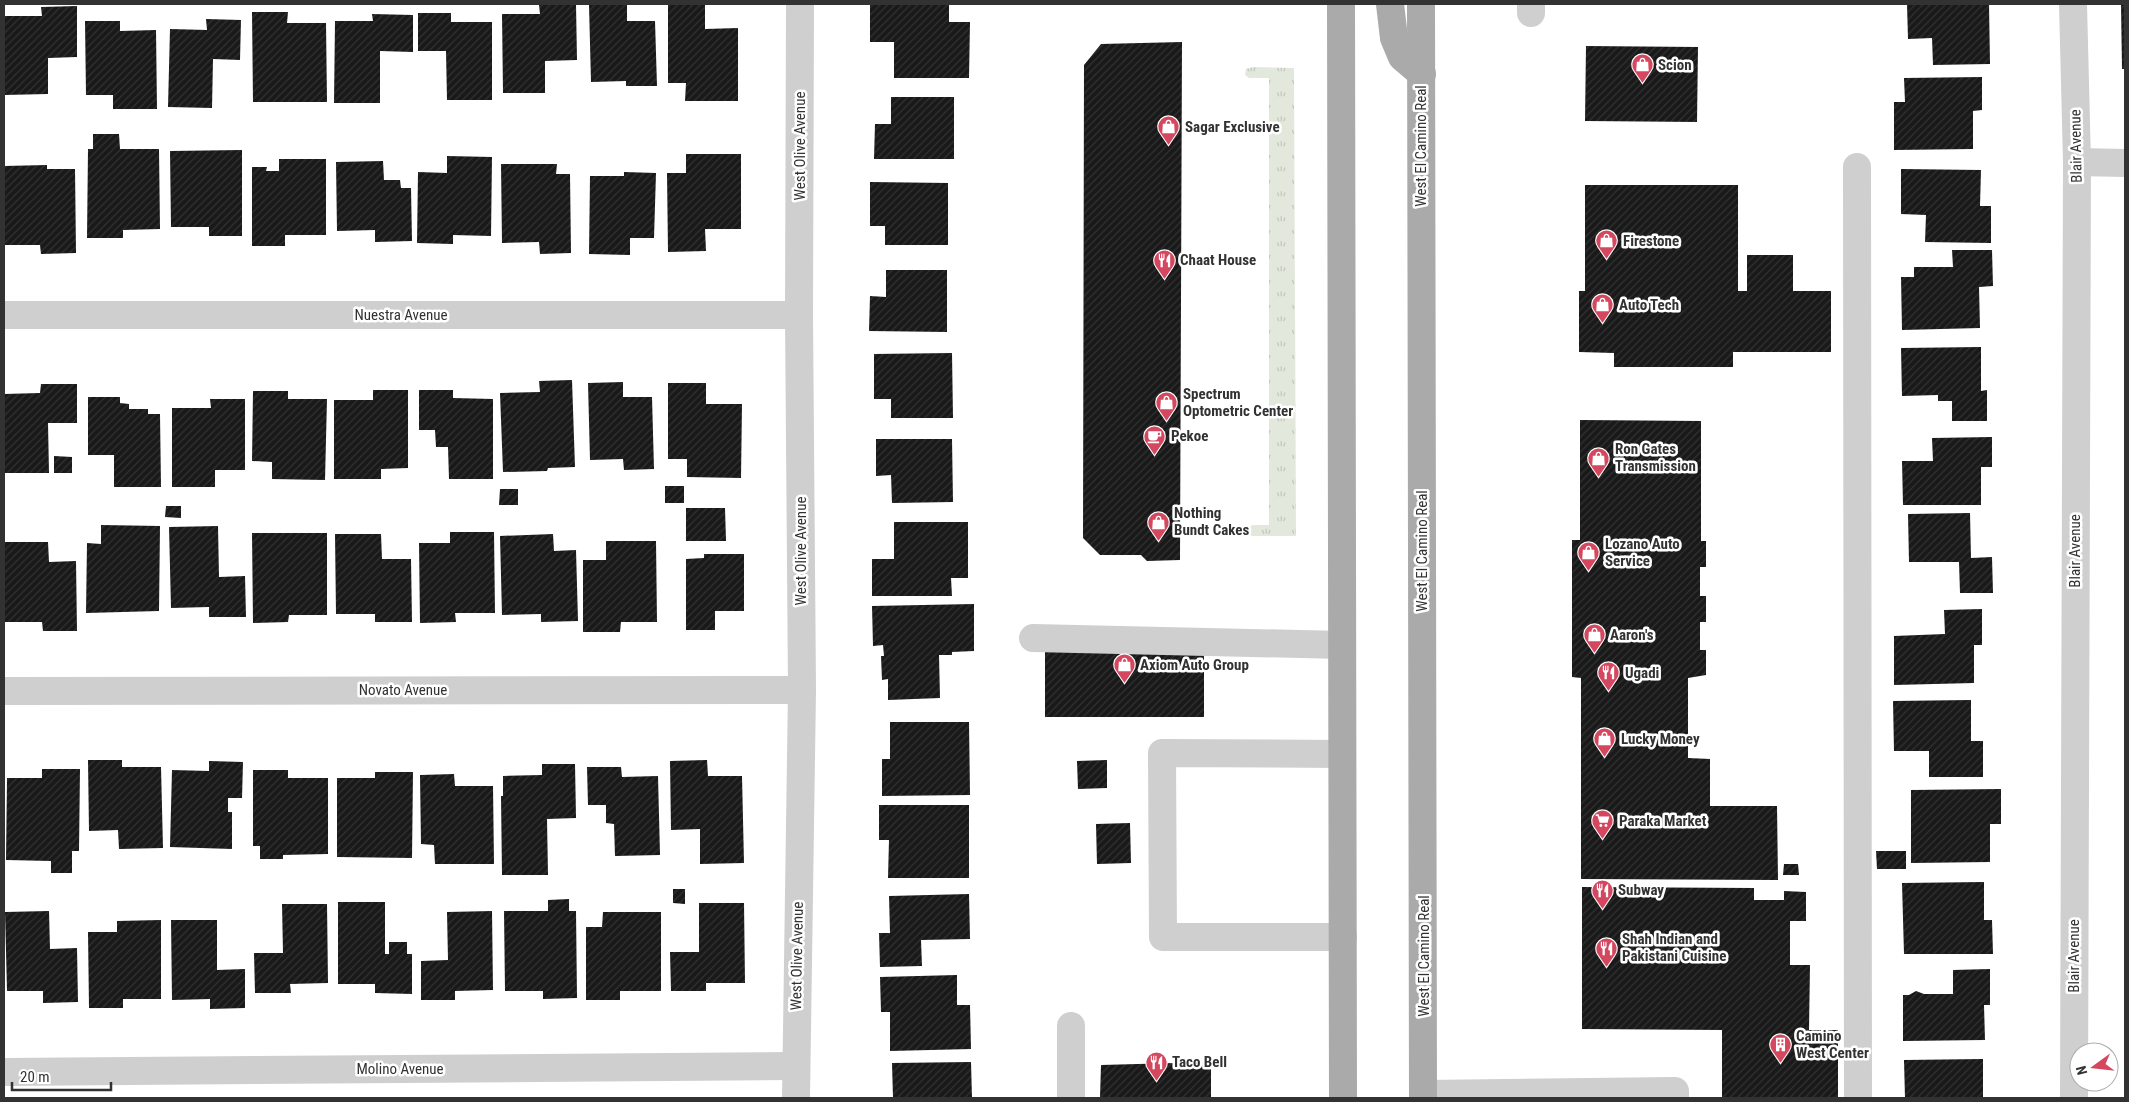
<svg xmlns="http://www.w3.org/2000/svg" width="2129" height="1102" viewBox="0 0 2129 1102" font-family="'Roboto Condensed',sans-serif">
  <style>
    .grass { fill: url(#grass-tufts) }
    .building { fill: url(#building-hatch) }
    .lines { fill: none; stroke-linecap: round; stroke-linejoin: round }
    .minor { stroke: #cfcfcf; stroke-width: 28 }
    .major { stroke: #aaa; stroke-width: 28 }
    .labels { text-anchor: middle; stroke-width: 5; stroke-linejoin: round; paint-order: stroke }
    .poi-label { font-size: 15px; font-weight: bold; fill: #323232; stroke: #fff; text-anchor: start }
    .street-label { font-size: 15px; fill: #323232; stroke: #fff }
  </style>
  <defs>
    <pattern id="grass-tufts" width="24" height="20" patternUnits="userSpaceOnUse" patternTransform="scale(1.25)"><rect width="24" height="20" fill="#e3e8dc"/><path d="M3 7l-1-3M5 7V3M7 7l1-3M15 17l-1-3M17 17v-4M19 17l1-3" fill="none" stroke="#c3c7bd"/></pattern>
    <pattern id="building-hatch" width="6" height="6" patternUnits="userSpaceOnUse" patternTransform="scale(1.25)"><rect width="6" height="6" fill="#191919"/><path d="M-1 1l2-2M0 6l6-6M5 7l2-2" fill="none" stroke="#323232"/></pattern>
  </defs>
  <rect width="100%" height="100%" fill="#fff"/>
  <polygon class="grass" points="1253,67 1294,68 1296,536 1252,536 1245,531 1246,528 1253,525 1269,525 1269,78 1249,78 1245,75 1246,69"/>
  <g class="building">
    <polygon points="576,4 577,60 545,61 545,93 503,93 502,14 540,14 539,5"/>
    <polygon points="627,4 627,21 655,21 657,86 626,86 626,81 591,82 589,5"/>
    <polygon points="870,4 949,4 949,22 970,22 969,78 894,78 894,42 870,42"/>
    <polygon points="1907,4 1989,4 1990,64 1933,65 1932,38 1908,39"/>
    <polygon points="2121,4 2125,4 2125,69 2122,69"/>
    <polygon points="668,5 705,5 705,29 738,28 738,101 685,101 686,83 668,83"/>
    <polygon points="77,6 77,57 48,58 48,94 4,95 4,16 42,16 41,7"/>
    <polygon points="252,12 288,12 287,23 326,23 327,102 253,102"/>
    <polygon points="418,13 451,13 451,22 492,22 492,100 447,100 446,51 418,51"/>
    <polygon points="372,14 413,15 413,52 380,51 380,103 334,103 335,21 373,21"/>
    <polygon points="206,19 241,20 240,60 213,59 212,108 168,107 170,29 207,30"/>
    <polygon points="85,21 120,21 120,31 156,30 157,109 113,109 113,95 86,95"/>
    <polygon points="1182,42 1180,560 1147,561 1141,555 1100,555 1083,538 1084,65 1101,44"/>
    <polygon points="1586,46 1698,47 1697,122 1585,121"/>
    <polygon points="1982,77 1982,110 1973,111 1973,149 1894,150 1894,102 1905,102 1904,78"/>
    <polygon points="891,97 954,97 954,159 874,159 875,124 891,124"/>
    <polygon points="93,134 119,134 120,149 159,149 160,229 123,230 123,238 87,238 88,149 93,149"/>
    <polygon points="242,150 242,236 209,236 209,227 171,227 170,151"/>
    <polygon points="686,154 741,154 741,229 705,229 706,251 668,252 667,173 686,173"/>
    <polygon points="447,156 492,157 491,236 453,235 453,244 417,243 418,172 447,173"/>
    <polygon points="279,159 326,159 326,235 285,235 285,246 252,246 252,167 267,167 266,171 279,171"/>
    <polygon points="383,161 384,180 400,180 401,188 411,188 412,241 375,242 375,230 337,231 336,162"/>
    <polygon points="501,164 557,164 556,174 570,174 571,253 540,254 539,242 502,243"/>
    <polygon points="47,165 47,169 75,169 76,253 41,254 40,245 4,245 4,166"/>
    <polygon points="1901,169 1981,170 1980,206 1991,206 1991,243 1925,242 1926,215 1901,214"/>
    <polygon points="624,172 656,173 654,238 630,238 630,255 589,254 590,176 624,176"/>
    <polygon points="870,182 948,183 948,245 885,245 885,226 870,226"/>
    <polygon points="1585,185 1738,185 1738,291 1747,291 1747,255 1793,255 1793,291 1831,291 1831,352 1733,352 1733,367 1614,367 1614,353 1579,352 1579,291 1585,291"/>
    <polygon points="1952,250 1992,250 1993,286 1979,287 1980,328 1902,330 1901,277 1914,277 1914,267 1953,267"/>
    <polygon points="886,270 947,270 947,332 869,331 870,296 886,297"/>
    <polygon points="1981,347 1981,391 1987,390 1987,421 1952,421 1952,401 1938,401 1938,395 1902,396 1901,348"/>
    <polygon points="952,353 953,418 891,418 891,399 874,399 874,354"/>
    <polygon points="572,380 575,467 548,468 547,471 503,472 500,393 540,392 539,381"/>
    <polygon points="623,382 623,397 652,397 654,469 624,470 623,459 590,460 588,383"/>
    <polygon points="668,383 706,383 706,404 742,404 741,478 687,477 687,459 668,459"/>
    <polygon points="41,384 77,384 77,423 48,423 49,473 4,473 4,394 40,393"/>
    <polygon points="373,390 408,390 408,468 381,469 381,479 334,479 334,400 373,400"/>
    <polygon points="419,390 453,390 453,398 493,399 493,479 449,479 448,447 436,447 435,430 419,430"/>
    <polygon points="253,391 288,391 288,399 327,399 325,480 272,479 272,462 252,461"/>
    <polygon points="88,397 120,397 120,403 129,404 129,409 148,409 148,414 160,414 161,487 114,487 114,455 88,455"/>
    <polygon points="210,399 245,399 245,470 215,470 215,487 172,487 172,408 211,408"/>
    <polygon points="1580,420 1701,421 1701,541 1706,541 1706,567 1700,567 1700,596 1706,596 1706,622 1700,622 1700,650 1706,650 1706,675 1688,678 1688,758 1710,759 1710,806 1777,806 1778,880 1581,879 1581,678 1572,677 1572,540 1580,540"/>
    <polygon points="1992,437 1992,467 1981,467 1981,505 1903,505 1902,461 1933,461 1932,438"/>
    <polygon points="876,439 952,439 953,502 892,503 891,475 876,476"/>
    <polygon points="54,456 72,457 72,473 54,473"/>
    <rect x="665" y="486" width="19" height="17"/>
    <polygon points="500,489 518,489 518,505 499,505"/>
    <polygon points="166,506 181,506 181,518 165,517"/>
    <polygon points="686,508 725,508 726,541 686,541"/>
    <polygon points="1970,513 1971,558 1992,557 1993,593 1960,593 1959,562 1909,562 1908,514"/>
    <polygon points="894,522 968,522 968,578 951,578 952,596 872,596 872,559 894,559"/>
    <polygon points="101,525 160,526 159,611 86,613 87,543 101,544"/>
    <polygon points="218,526 219,577 245,576 246,617 209,617 209,607 171,608 169,527"/>
    <polygon points="450,532 494,532 495,613 455,613 456,622 420,623 419,543 450,543"/>
    <polygon points="252,533 327,533 327,615 289,615 288,622 253,623"/>
    <polygon points="335,534 381,534 382,559 411,559 412,622 375,622 375,614 336,614"/>
    <polygon points="553,534 554,551 576,550 578,621 541,622 541,614 502,615 500,536"/>
    <polygon points="606,541 656,541 657,622 621,622 620,632 583,632 583,560 606,560"/>
    <polygon points="4,542 48,542 49,562 76,561 77,631 43,631 42,622 5,622"/>
    <polygon points="704,554 744,554 744,611 715,611 715,630 686,630 686,559 704,558"/>
    <polygon points="974,604 974,651 952,652 952,655 939,655 940,698 888,700 888,679 882,680 881,656 884,656 883,645 873,646 872,606"/>
    <polygon points="1982,609 1982,645 1974,645 1974,683 1894,685 1894,636 1945,634 1944,610"/>
    <polygon points="1045,650 1204,651 1204,717 1045,717"/>
    <polygon points="1971,700 1971,741 1983,741 1983,777 1929,777 1929,751 1894,751 1893,701"/>
    <polygon points="890,722 969,722 970,795 882,796 882,759 890,759"/>
    <polygon points="88,760 122,760 122,767 161,767 163,848 119,849 118,830 89,831"/>
    <polygon points="707,760 708,776 742,776 744,863 700,864 700,829 671,830 670,761"/>
    <polygon points="1107,760 1107,788 1078,789 1077,761"/>
    <polygon points="209,761 243,762 242,798 228,798 228,812 232,812 232,849 170,847 172,770 209,771"/>
    <polygon points="542,764 575,764 576,818 547,819 548,875 502,875 501,796 503,796 503,776 542,775"/>
    <polygon points="587,767 621,767 622,777 658,776 660,855 615,856 614,824 606,823 606,805 588,805"/>
    <polygon points="42,769 80,769 79,851 72,851 72,873 51,873 51,861 6,860 7,778 42,778"/>
    <polygon points="253,770 288,770 288,778 328,778 328,854 283,855 283,859 260,859 260,846 253,846"/>
    <polygon points="375,772 413,772 412,858 337,857 337,778 375,778"/>
    <polygon points="454,774 455,786 493,786 494,864 435,864 434,845 421,844 420,775"/>
    <polygon points="2001,789 2001,824 1990,824 1990,862 1911,863 1911,790"/>
    <polygon points="879,805 969,805 969,878 888,878 889,840 879,840"/>
    <polygon points="1130,823 1131,863 1097,864 1096,824"/>
    <polygon points="1876,851 1906,851 1906,869 1877,869"/>
    <polygon points="1784,864 1798,864 1799,875 1783,875"/>
    <polygon points="1984,882 1984,920 1992,920 1993,954 1904,954 1902,883"/>
    <polygon points="1582,887 1754,888 1754,900 1784,900 1784,891 1806,892 1806,921 1790,921 1790,965 1810,965 1809,1030 1838,1030 1838,1098 1722,1098 1722,1030 1582,1029"/>
    <polygon points="673,889 685,889 685,904 673,903"/>
    <polygon points="969,894 970,939 921,940 922,966 880,967 879,933 890,933 889,896"/>
    <polygon points="569,899 569,911 576,911 577,998 543,999 543,991 505,991 504,911 548,911 548,900"/>
    <polygon points="338,902 385,902 385,954 389,954 389,942 407,942 407,954 412,954 412,994 375,993 375,984 338,984"/>
    <polygon points="699,903 744,903 745,983 706,983 706,991 671,991 670,952 699,952"/>
    <polygon points="282,904 327,904 328,983 290,984 291,993 255,993 254,953 283,953"/>
    <polygon points="49,911 50,949 77,948 78,1002 43,1003 43,991 7,991 5,912"/>
    <polygon points="492,911 493,990 455,991 455,1000 421,1000 421,961 448,960 447,912"/>
    <polygon points="603,912 661,912 661,991 620,991 620,1000 586,1000 586,927 602,927"/>
    <polygon points="161,920 161,999 123,999 123,1008 89,1008 88,932 117,932 117,921"/>
    <polygon points="171,920 217,920 217,970 245,969 245,1008 210,1009 210,999 172,1000"/>
    <polygon points="1990,969 1990,1005 1984,1005 1985,1040 1903,1041 1903,995 1909,995 1916,991 1924,994 1953,994 1953,970"/>
    <polygon points="957,975 957,1005 970,1005 971,1049 890,1051 890,1012 881,1012 880,977"/>
    <polygon points="1983,1059 1983,1098 1905,1098 1904,1060"/>
    <polygon points="971,1062 972,1098 893,1098 892,1063"/>
    <polygon points="1211,1062 1211,1098 1100,1098 1101,1065"/>
  </g>
  <g class="lines">
    <g class="minor">
      <polyline points="1531,4 1531,13"/>
      <polyline points="2073,4 2077,162 2074,1098"/>
      <polyline points="2077,162 2125,163"/>
      <polyline points="1857,167 1858,1098"/>
      <polyline points="4,315 799,315"/>
      <polyline points="1033,638 1342,645"/>
      <polyline points="4,691 802,690"/>
      <polyline points="1342,754 1162,753 1163,937 1343,937"/>
      <polyline points="4,1072 795,1066"/>
      <polyline points="1423,1094 1675,1091 1675,1098"/>
      <polyline points="796,1098 802,690 799,315 800,4"/>
      <polyline points="1071,1098 1071,1026"/>
    </g>
    <g class="major">
      <polyline points="1341,4 1343,1098"/>
      <polyline points="1390,4 1394,38 1402,57 1422,74"/>
      <polyline points="1421,4 1423,1098"/>
    </g>
  </g>
  <defs>
    <symbol id="shop-pin" viewBox="-11 -11 22 30"><path d="M0 17L-7.5 6A9.5 9.5 0 1 1 7.5 6Z" fill="#d5475e" stroke="#fff"/><path d="M-5-2.5h2.3a2.7 3.5 0 0 1 5.4 0H5L5.5 6h-11ZM-1.5-2.5h3a1.5 2.3 0 0 0-3 0Z" fill="#fff"/></symbol>
    <symbol id="restaurant-pin" viewBox="-11 -11 22 30"><path d="M0 17L-7.5 6A9.5 9.5 0 1 1 7.5 6Z" fill="#d5475e" stroke="#fff"/><path d="M-5-6h1v4h1v-4h1v4h1v-4h1v5L-1.5 .5V6h-2V.5L-5-1ZM5-6V6H3V1.5H1.5Q1.5-4 5-6Z" fill="#fff"/></symbol>
    <symbol id="cafe-pin" viewBox="-11 -11 22 30"><path d="M0 17L-7.5 6A9.5 9.5 0 1 1 7.5 6Z" fill="#d5475e" stroke="#fff"/><path d="M-5.5-4.5H6V0H3Q3 3.5 0 3.5H-2.5Q-5.5 3.5-5.5 0ZM3-3.2v2h1.7v-2ZM-6 4.5H4V6H-6Z" fill="#fff"/></symbol>
    <symbol id="supermarket-pin" viewBox="-11 -11 22 30"><path d="M0 17L-7.5 6A9.5 9.5 0 1 1 7.5 6Z" fill="#d5475e" stroke="#fff"/><path d="M-6-5.5h2.5l.6 2H6L4.5 2H-2.5L-4.4-4H-6ZM-1.5 3.2a1.3 1.3 0 1 0 .1 0ZM3 3.2a1.3 1.3 0 1 0 .1 0Z" fill="#fff"/></symbol>
    <symbol id="building-pin" viewBox="-11 -11 22 30"><path d="M0 17L-7.5 6A9.5 9.5 0 1 1 7.5 6Z" fill="#d5475e" stroke="#fff"/><path d="M-4-6H4V6H1V3H-1V6H-4ZM-2.5-4.3h1.7v1.8h-1.7ZM.8-4.3h1.7v1.8H.8ZM-2.5-1h1.7V.8h-1.7ZM.8-1h1.7V.8H.8Z" fill="#fff"/></symbol>
  </defs>
  <g fill-rule="evenodd">
    <use href="#shop-pin" x="1630" y="52" width="25" height="34"/>
    <use href="#shop-pin" x="1156" y="114" width="25" height="34"/>
    <use href="#shop-pin" x="1594" y="228" width="25" height="34"/>
    <use href="#restaurant-pin" x="1152" y="248" width="25" height="34"/>
    <use href="#shop-pin" x="1590" y="292" width="25" height="34"/>
    <use href="#shop-pin" x="1154" y="390" width="25" height="34"/>
    <use href="#cafe-pin" x="1142" y="424" width="25" height="34"/>
    <use href="#shop-pin" x="1586" y="446" width="25" height="34"/>
    <use href="#shop-pin" x="1146" y="510" width="25" height="34"/>
    <use href="#shop-pin" x="1576" y="540" width="25" height="34"/>
    <use href="#shop-pin" x="1582" y="622" width="25" height="34"/>
    <use href="#shop-pin" x="1112" y="652" width="25" height="34"/>
    <use href="#restaurant-pin" x="1596" y="660" width="25" height="34"/>
    <use href="#shop-pin" x="1592" y="726" width="25" height="34"/>
    <use href="#supermarket-pin" x="1590" y="808" width="25" height="34"/>
    <use href="#restaurant-pin" x="1590" y="878" width="25" height="34"/>
    <use href="#restaurant-pin" x="1594" y="936" width="25" height="34"/>
    <use href="#building-pin" x="1768" y="1032" width="25" height="34"/>
    <use href="#restaurant-pin" x="1144" y="1050" width="25" height="34"/>
  </g>
  <g class="labels">
    <g class="poi-label">
      <text x="1658" y="70">Scion</text>
      <text x="1185" y="132">Sagar Exclusive</text>
      <text x="1623" y="246">Firestone</text>
      <text x="1180" y="265">Chaat House</text>
      <text x="1619" y="310">Auto Tech</text>
      <text x="1183" y="399">Spectrum<tspan x="1183" dy="17">Optometric Center</tspan></text>
      <text x="1171" y="441">Pekoe</text>
      <text x="1615" y="454">Ron Gates<tspan x="1615" dy="17">Transmission</tspan></text>
      <text x="1174" y="518">Nothing<tspan x="1174" dy="17">Bundt Cakes</tspan></text>
      <text x="1605" y="549">Lozano Auto<tspan x="1605" dy="17">Service</tspan></text>
      <text x="1610" y="640">Aaron's</text>
      <text x="1140" y="670">Axiom Auto Group</text>
      <text x="1625" y="678">Ugadi</text>
      <text x="1621" y="744">Lucky Money</text>
      <text x="1619" y="826">Paraka Market</text>
      <text x="1618" y="895">Subway</text>
      <text x="1622" y="944">Shah Indian and<tspan x="1622" dy="17">Pakistani Cuisine</tspan></text>
      <text x="1796" y="1041">Camino<tspan x="1796" dy="17">West Center</tspan></text>
      <text x="1172" y="1067">Taco Bell</text>
    </g>
    <g class="street-label">
      <text transform="translate(800 146) rotate(-90)" y="5">West Olive Avenue</text>
      <text transform="translate(1421 146) rotate(-90)" y="5">West El Camino Real</text>
      <text transform="translate(2076 146) rotate(-91)" y="5">Blair Avenue</text>
      <text x="401" y="320">Nuestra Avenue</text>
      <text transform="translate(801 551) rotate(-90)" y="5">West Olive Avenue</text>
      <text transform="translate(1422 551) rotate(-90)" y="5">West El Camino Real</text>
      <text transform="translate(2075 551) rotate(-90)" y="5">Blair Avenue</text>
      <text x="403" y="695">Novato Avenue</text>
      <text transform="translate(797 956) rotate(-89)" y="5">West Olive Avenue</text>
      <text transform="translate(1424 956) rotate(-90)" y="5">West El Camino Real</text>
      <text transform="translate(2074 956) rotate(-90)" y="5">Blair Avenue</text>
      <text x="400" y="1074">Molino Avenue</text>
    </g>
  </g>
  <rect width="2129" height="1102" fill="none" stroke="#323232" stroke-width="10"/>
  <g transform="translate(2094 1067) rotate(255)"><circle r="24" fill="#ffffff" stroke="#adadad"/>
  <path d="M0-4L9 19L0 12L-9 19Z" fill="#d5475e"/>
  <text y="-8" font-size="14" font-weight="bold" text-anchor="middle" fill="#323232">N</text>
  </g>
  <path d="M12 1082v8h99v-8" fill="none" stroke="#323232" stroke-width="2.5"/>
  <text x="20" y="1082" font-size="15" fill="#323232" stroke="#ffffff" stroke-width="4" paint-order="stroke">20 m</text>
</svg>
